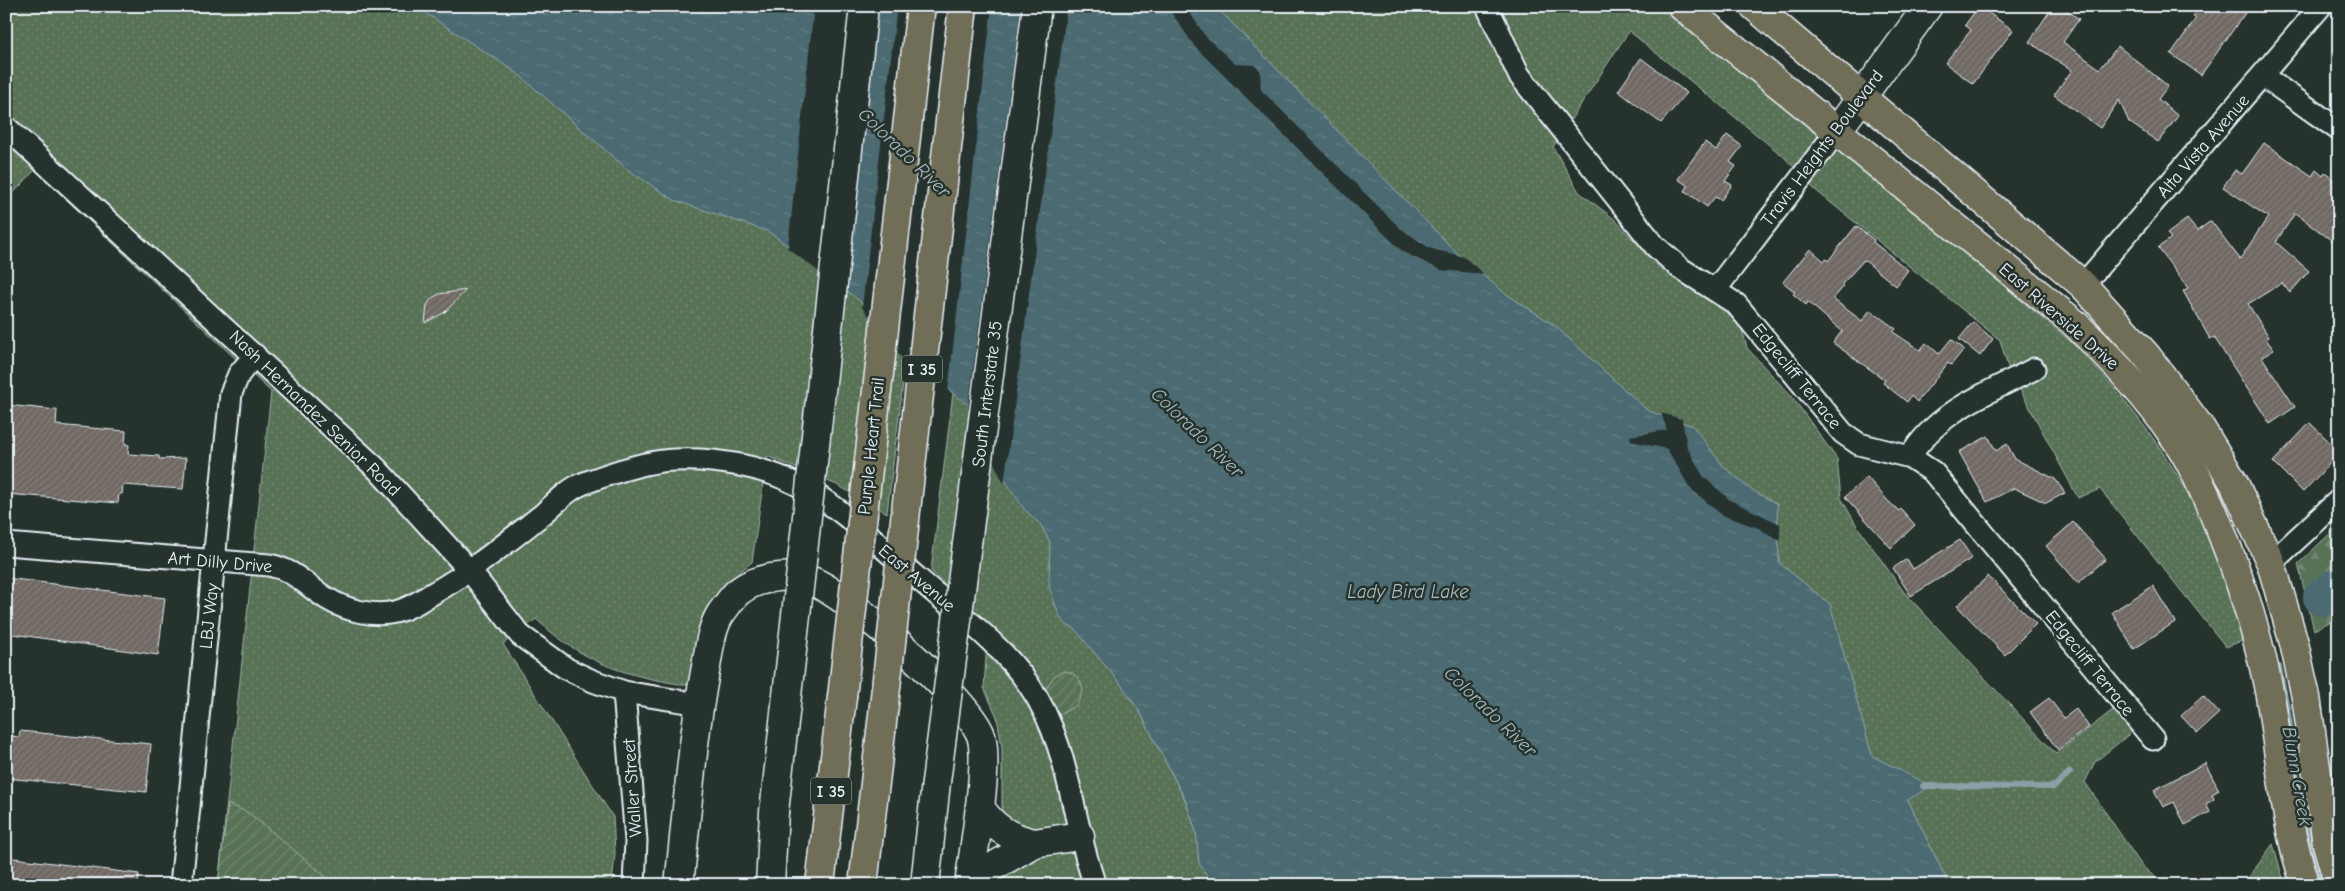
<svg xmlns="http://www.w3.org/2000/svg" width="2345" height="891" viewBox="0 0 2345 891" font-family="'Comic Neue',sans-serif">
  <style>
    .forest { fill: url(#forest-firs); stroke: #a0b2a8 }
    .park { fill: url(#park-dots); stroke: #a0b2a8 }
    .garden { fill: url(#garden-furrows); stroke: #a0b2a8 }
    .water { fill: url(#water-ripples); stroke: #8aa0a7 }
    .pier { fill: #26332d }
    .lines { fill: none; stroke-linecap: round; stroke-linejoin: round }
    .stream { stroke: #8aa0a7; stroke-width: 6 }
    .river { stroke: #4b6a71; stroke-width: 38 }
    .building { fill: url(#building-hatch); stroke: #e8f1f8 }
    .street-casing { stroke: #e8f1f8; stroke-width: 25 }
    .secondary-casing { stroke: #e8f1f8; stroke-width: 31 }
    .primary-casing { stroke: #e8f1f8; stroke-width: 31 }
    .highway-casing { stroke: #e8f1f8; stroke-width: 31 }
    .street { stroke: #26332d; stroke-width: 21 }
    .secondary { stroke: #26332d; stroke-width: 28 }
    .primary { stroke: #716e59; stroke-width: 28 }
    .highway { stroke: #716e59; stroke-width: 28 }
    .secondary-bridge-casing { stroke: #e8f1f8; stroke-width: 31; stroke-linecap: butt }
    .highway-bridge-casing { stroke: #e8f1f8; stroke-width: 31; stroke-linecap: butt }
    .secondary-bridge { stroke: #26332d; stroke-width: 28 }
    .highway-bridge { stroke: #716e59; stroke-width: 28 }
    .labels { text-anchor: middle; stroke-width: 5; stroke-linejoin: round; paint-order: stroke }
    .shield { fill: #26332d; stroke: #aeb8bb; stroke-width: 1 }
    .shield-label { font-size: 16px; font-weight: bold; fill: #e8f1f8 }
    .street-label { font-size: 18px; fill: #e8f1f8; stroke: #26332d }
    .water-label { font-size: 19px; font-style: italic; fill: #a9bbc2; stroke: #26332d }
  </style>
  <defs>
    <pattern id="forest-firs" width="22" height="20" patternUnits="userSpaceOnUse" patternTransform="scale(1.25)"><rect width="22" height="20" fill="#597257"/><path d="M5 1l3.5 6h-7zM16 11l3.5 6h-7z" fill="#718770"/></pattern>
    <pattern id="park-dots" width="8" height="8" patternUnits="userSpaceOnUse" patternTransform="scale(1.25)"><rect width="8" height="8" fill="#597257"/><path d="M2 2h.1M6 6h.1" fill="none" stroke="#718770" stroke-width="1.8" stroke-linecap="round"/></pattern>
    <pattern id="garden-furrows" width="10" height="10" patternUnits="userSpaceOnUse" patternTransform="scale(1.25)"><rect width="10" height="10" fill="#597257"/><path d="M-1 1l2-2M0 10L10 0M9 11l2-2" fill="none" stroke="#718770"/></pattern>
    <pattern id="water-ripples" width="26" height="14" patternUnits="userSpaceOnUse" patternTransform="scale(1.25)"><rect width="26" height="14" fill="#4b6a71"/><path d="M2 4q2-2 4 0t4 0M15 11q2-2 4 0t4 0" fill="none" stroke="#658086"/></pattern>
    <pattern id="building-hatch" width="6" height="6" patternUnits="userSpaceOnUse" patternTransform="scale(1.25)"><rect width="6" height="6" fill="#706862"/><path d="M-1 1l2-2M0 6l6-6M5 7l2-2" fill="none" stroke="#847e79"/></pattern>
  </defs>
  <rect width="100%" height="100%" fill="#26332d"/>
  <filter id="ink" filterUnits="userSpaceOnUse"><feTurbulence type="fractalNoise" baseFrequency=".02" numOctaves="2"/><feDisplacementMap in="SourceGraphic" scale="10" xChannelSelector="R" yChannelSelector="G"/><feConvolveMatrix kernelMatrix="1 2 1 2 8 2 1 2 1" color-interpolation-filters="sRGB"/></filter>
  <g filter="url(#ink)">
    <polygon class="forest" points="2339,525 2339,617 2314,630 2298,564"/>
    <g class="park">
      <path d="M 6,6 L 415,6 L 517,73 L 627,169 L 674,200 L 767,231 L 775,236 L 860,301 L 906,359 L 887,513 L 837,485 L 767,456 L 752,562 C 700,602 703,622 694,682 L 685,685 C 622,675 584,663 536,619 L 503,644 L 613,817 L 615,854 L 612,885 L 218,885 L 271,392 L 35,170 L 6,201 Z"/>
      <path d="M 1215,6 L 1657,6 L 1714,52 L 1794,110 L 2071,342 C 2125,396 2172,456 2204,526 C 2220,562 2232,602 2244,640 L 2226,647 L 2100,489 L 2078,498 L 2008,367 L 2000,340 L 1814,189 L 1784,157 L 1629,31 L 1553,147 L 1579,192 L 1613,218 L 1650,257 L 1692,289 L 1720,305 L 1732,315 L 1742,329 L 1747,348 L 1793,398 L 1837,459 L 1841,498 L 1857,526 L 1904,592 L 2056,754 L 2114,709 L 2133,731 L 2095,762 L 2085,782 L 2142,866 L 2164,885 L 1949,885 L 1908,800 L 1930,786 L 1872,756 L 1830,604 L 1779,563 L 1777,504 L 1750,489 L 1723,466 L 1693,426 L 1648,411 L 1554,325 L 1506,294 L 1465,261 Z"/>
      <polygon points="953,393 969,405 1024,509 1041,525 1050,542 1049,565 1053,600 1060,616 1068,626 1073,627 1120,683 1140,712 1185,800 1196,831 1199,863 1213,885 993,883 1002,810 1002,748 997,717 984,688 988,626 931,571"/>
      <polygon points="2273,844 2285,885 2243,885"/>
    </g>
    <g class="garden">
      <path d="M 1063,671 C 1074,671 1081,680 1083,690 L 1077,705 L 1059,715 L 1045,690 L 1055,675 Z"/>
      <polygon points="228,804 249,813 336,885 218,885"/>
    </g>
    <g class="water">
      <polygon points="415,6 1215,6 1465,261 1506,294 1554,325 1648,411 1693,426 1723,466 1750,489 1777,504 1779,563 1830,604 1872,756 1931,786 1908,800 1949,885 1213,885 1199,863 1196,831 1185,799 1140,712 1120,683 1073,627 1068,626 1060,617 1049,587 1050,542 1041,525 1024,509 1005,480 969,405 906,359 860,301 775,236 767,231 674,200 627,169 517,73"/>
      <polygon points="2339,572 2339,596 2327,604 2318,586"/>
    </g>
    <g class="pier">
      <polygon points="814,6 873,6 842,289 786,247 788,247"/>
      <polygon points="897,6 992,6 948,392 904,361 862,307"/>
      <polygon points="1021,6 1067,6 1004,484 968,408"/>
      <polygon points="1164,6 1185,6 1206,37 1235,64 1254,65 1260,70 1261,90 1400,228 1429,248 1464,257 1484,274 1441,270 1403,252 1195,47 1173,15"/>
      <polygon points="1661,413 1682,419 1687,447 1703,476 1730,500 1780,524 1780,541 1758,528 1722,515 1690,488 1667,449 1631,441 1630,436 1667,430"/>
    </g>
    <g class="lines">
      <g class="stream">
        <polyline points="2279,667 2289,718 2300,802 2321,885"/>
        <polyline points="1923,786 2054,787 2070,772"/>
      </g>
      <polyline class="river" points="2322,597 2339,586"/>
    </g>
    <g class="building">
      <polygon points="1979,6 2013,30 1973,84 1945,63 1971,30 1965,25"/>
      <polygon points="2053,6 2061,6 2079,19 2063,42 2100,69 2118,46 2168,86 2158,99 2178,116 2158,142 2129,122 2119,100 2100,128 2054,95 2072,70 2029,42"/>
      <polygon points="2201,6 2250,6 2201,75 2171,54 2196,18 2193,16"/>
      <polygon points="1641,58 1687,93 1661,123 1618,91"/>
      <polygon points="1727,135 1742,146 1730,162 1736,166 1725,181 1732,185 1721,200 1715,197 1707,207 1685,191 1688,186 1678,179 1705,142 1716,150"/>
      <polygon points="2264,143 2312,176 2316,170 2323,176 2325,173 2339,184 2339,246 2295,213 2276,242 2309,271 2290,293 2282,283 2248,304 2269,337 2266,339 2274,350 2262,357 2295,407 2270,424 2214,337 2210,339 2183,291 2188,288 2158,248 2171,238 2167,234 2187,219 2197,231 2211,221 2240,259 2268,217 2223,187 2235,170 2242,174"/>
      <polygon points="1856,226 1874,240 1873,242 1908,270 1896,286 1864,260 1842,284 1844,286 1833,299 1862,321 1870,310 1896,329 1893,332 1920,350 1926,343 1939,354 1951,339 1964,349 1951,365 1948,363 1917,402 1911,396 1907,402 1883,383 1885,380 1833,343 1842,331 1808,302 1806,305 1793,294 1795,292 1783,282 1810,249 1824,261 1826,259 1828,261"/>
      <polygon points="466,290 445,312 425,323 427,305 432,298 439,294"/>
      <polygon points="1973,322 1993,339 1980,356 1959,339"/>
      <polygon points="6,405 57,410 56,425 126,431 125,444 129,445 128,454 159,456 159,459 186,458 183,489 123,485 122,494 119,494 118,503 6,494"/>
      <polygon points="2310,423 2338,450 2333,456 2335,458 2303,492 2273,462"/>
      <polygon points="1988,436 1996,451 2007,444 2015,459 2055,479 2065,493 2046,503 2014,488 1987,502 1959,452"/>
      <polygon points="1867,477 1888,501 1899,511 1901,509 1915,525 1891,548 1845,497"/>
      <polygon points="2073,522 2106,559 2078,583 2046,546"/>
      <polygon points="1960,540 1972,558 1911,596 1893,568 1907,559 1913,569"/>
      <polygon points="1988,576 2036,624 2005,655 1957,606"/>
      <polygon points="6,578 165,598 158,655 6,633"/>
      <polygon points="2153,586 2175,622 2134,649 2112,612"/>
      <polygon points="2203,696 2219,713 2197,733 2181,716"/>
      <polygon points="2049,698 2064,718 2076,709 2089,727 2058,750 2030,712"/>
      <polygon points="20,731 151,744 146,792 6,778 6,735 19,737"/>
      <polygon points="2205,763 2219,790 2212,794 2214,799 2206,804 2210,812 2185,825 2174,802 2163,807 2154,790"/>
      <polygon points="6,857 139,874 138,885 6,885"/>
    </g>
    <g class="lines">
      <defs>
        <g id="street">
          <polyline points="1487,6 1519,75 1655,246 1680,268 1736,304 1843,433 1859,444 1910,457 1933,472 2153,739"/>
          <polyline points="2263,76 2339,130"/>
          <polyline points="6,127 377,469 470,571 520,635 567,669 593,681 624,692 699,704"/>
          <polyline points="2083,285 2321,6"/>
          <polyline points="1716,289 1837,131"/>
          <path d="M 1910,457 C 1937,411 1988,393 2034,369"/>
          <path d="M 6,544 L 269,565 C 295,570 305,585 326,598 C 345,610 372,617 395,612 C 408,609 419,602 430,595 C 471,572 506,543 543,514 C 555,504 568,489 582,484 C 608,474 647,461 674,460 C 715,458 762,466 798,485 C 843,507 883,549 921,581 C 958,613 1001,644 1029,685 C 1070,744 1071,819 1095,885"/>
          <polyline points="2271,563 2339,500"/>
          <polyline points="624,692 636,841 634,885"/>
          <polyline points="181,885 231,393 239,374 255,355"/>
        </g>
        <g id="secondary">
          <polyline points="1837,131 1928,6"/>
          <path d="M 980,807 C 994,829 1010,837 1034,843"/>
          <path d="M 679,885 C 687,814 692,742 705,672 C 709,653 710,630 721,613 C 726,607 732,597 738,592 C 755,578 786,573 807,579 C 848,593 962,694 980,733 C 991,757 973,854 969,885"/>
          <polyline points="770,885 774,812"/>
          <polyline points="925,885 936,782"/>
          <polyline points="976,885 989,869 1034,843 1080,836"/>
        </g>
        <g id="primary">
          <path d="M 1682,6 L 2073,322 C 2111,358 2146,395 2175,438 C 2191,461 2202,487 2213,512 C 2238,571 2258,632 2270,696 C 2281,759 2284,824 2306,885"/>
          <polyline points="1754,6 2083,285 2146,355 2200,427 2234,483 2271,563 2294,643 2306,697 2327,844 2339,885"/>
        </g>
        <g id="highway">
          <polyline points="820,885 842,697"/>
          <polyline points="863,885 881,732"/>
        </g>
      </defs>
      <use href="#street" class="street-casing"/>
      <use href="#secondary" class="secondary-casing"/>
      <use href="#primary" class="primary-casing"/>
      <use href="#highway" class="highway-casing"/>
      <use href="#street" class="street"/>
      <use href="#secondary" class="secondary"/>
      <use href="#primary" class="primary"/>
      <use href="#highway" class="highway"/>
      <defs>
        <g id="secondary-bridge">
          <polyline points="936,782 1037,6"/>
          <polyline points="774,812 864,6"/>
        </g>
        <g id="highway-bridge">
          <polyline points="842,697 921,6"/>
          <polyline points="881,732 963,6"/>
        </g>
      </defs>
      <use href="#secondary-bridge" class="secondary-bridge-casing"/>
      <use href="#highway-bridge" class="highway-bridge-casing"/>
      <use href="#secondary-bridge" class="secondary-bridge"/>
      <use href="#highway-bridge" class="highway-bridge"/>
    </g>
  </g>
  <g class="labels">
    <g class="shield">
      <rect x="902" y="355.5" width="40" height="27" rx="4"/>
      <rect x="811" y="777.5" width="40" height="27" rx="4"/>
    </g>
    <g class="shield-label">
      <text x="922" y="375">I 35</text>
      <text x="831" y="797">I 35</text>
    </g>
    <g class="street-label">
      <text transform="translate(2203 146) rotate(-49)" y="6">Alta Vista Avenue</text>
      <text transform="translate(1822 148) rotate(-53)" y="6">Travis Heights Boulevard</text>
      <text transform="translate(2059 316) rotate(41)" y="6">East Riverside Drive</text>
      <text transform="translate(1797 376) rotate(51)" y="6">Edgecliff Terrace</text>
      <text transform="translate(987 394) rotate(-83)" y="6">South Interstate 35</text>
      <text transform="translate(315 413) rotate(44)" y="6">Nash Hernandez Senior Road</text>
      <text transform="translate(871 446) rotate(-84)" y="6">Purple Heart Trail</text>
      <text transform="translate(220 562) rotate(5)" y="6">Art Dilly Drive</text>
      <text transform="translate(917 578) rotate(40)" y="6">East Avenue</text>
      <text transform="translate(209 616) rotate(-84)" y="6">LBJ Way</text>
      <text transform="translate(2090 663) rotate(51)" y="6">Edgecliff Terrace</text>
      <text transform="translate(632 788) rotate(-94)" y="6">Waller Street</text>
    </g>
    <g class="water-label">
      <text transform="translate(905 152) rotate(44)" y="7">Colorado River</text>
      <text transform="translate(1198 432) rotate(44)" y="7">Colorado River</text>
      <text x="1408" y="598">Lady Bird Lake</text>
      <text transform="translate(1491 711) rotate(44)" y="7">Colorado River</text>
      <text transform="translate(2298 776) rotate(80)" y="7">Blunn Creek</text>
    </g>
  </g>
  <rect width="2345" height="891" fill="none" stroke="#26332d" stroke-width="25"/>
  <rect x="12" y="12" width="2320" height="866" fill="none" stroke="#e8f1f8" stroke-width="2" filter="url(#ink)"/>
</svg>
